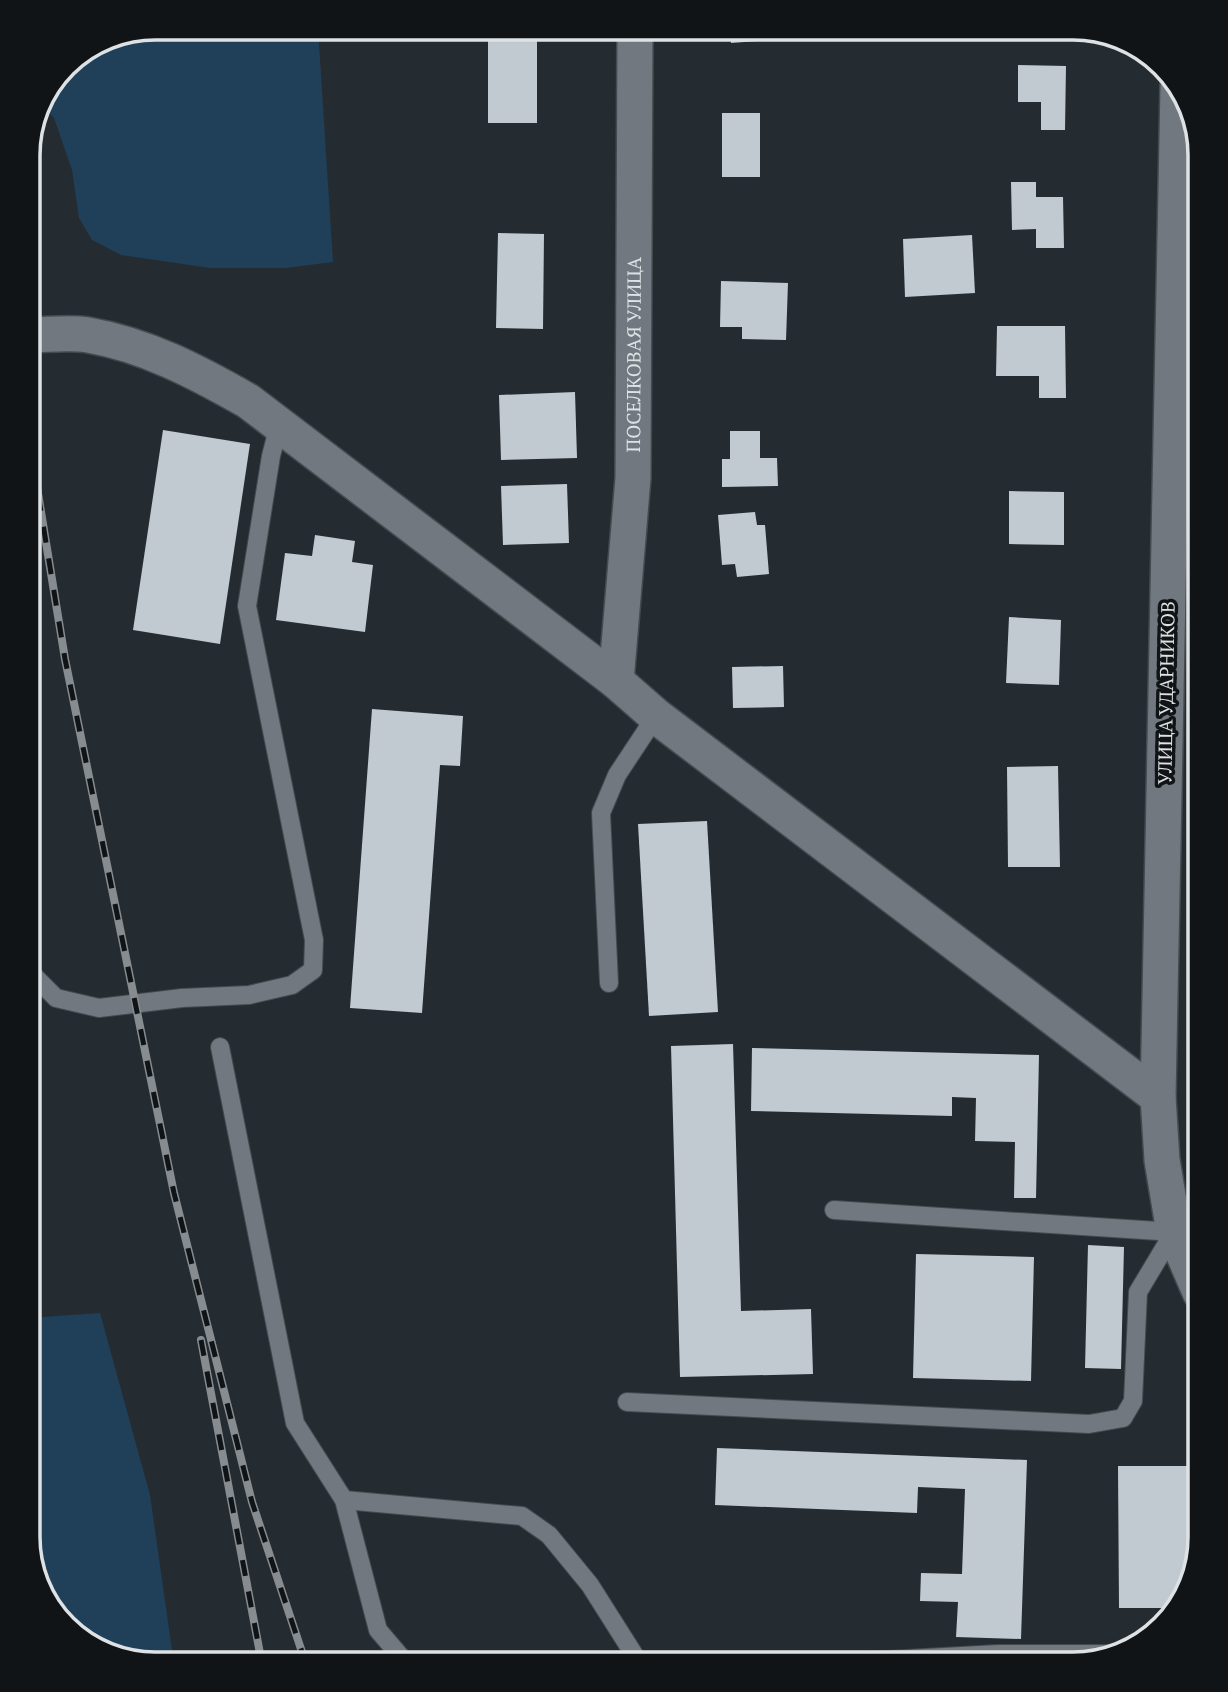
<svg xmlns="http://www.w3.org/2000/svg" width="1228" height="1692" viewBox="0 0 1228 1692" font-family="'PT Serif',serif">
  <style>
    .green { fill: #203f58 }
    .building { fill: #c1c9d1 }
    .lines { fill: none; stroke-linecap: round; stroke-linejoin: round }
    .lane-casing { stroke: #444a4e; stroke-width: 20 }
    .street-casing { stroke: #444a4e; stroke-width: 38 }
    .lane { stroke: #71787f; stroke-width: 18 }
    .street { stroke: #71787f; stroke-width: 35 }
    .rail-casing { stroke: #868c90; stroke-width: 8 }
    .rail { stroke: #111416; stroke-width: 5; stroke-dasharray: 16; stroke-linecap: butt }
    .labels { text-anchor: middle; stroke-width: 7; stroke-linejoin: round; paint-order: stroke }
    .street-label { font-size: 19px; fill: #dee2e5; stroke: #111416 }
    .rim { fill: none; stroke: #dee2e5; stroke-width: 3.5 }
  </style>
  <rect width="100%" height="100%" fill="#252c31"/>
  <g class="green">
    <polygon points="155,28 318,28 333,262 286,268 210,268 121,255 92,240 79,218 72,170 54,118 40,103 41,98 71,60"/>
    <polygon points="100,1313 150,1495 174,1664 147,1664 91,1647 45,1601 28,1537 28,1318"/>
  </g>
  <g class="building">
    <polygon points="729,28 783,28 784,39 731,43"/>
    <rect x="488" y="36" width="49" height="87"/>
    <polygon points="1018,65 1066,66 1065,130 1041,130 1041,102 1018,102"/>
    <rect x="722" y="113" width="38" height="64"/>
    <polygon points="1011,182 1036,182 1036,197 1063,197 1064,248 1036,248 1036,229 1012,230"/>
    <polygon points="498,233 544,234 543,329 496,328"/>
    <polygon points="972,235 975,293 905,297 903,239"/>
    <polygon points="721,281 788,283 786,340 742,339 742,327 720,327"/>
    <polygon points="997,326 1065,326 1066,398 1039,398 1039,376 996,376"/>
    <polygon points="575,392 577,458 501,460 499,395"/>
    <polygon points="163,430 250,444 220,644 133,630"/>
    <polygon points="730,431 760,431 760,458 777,458 778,486 722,487 722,459 730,459"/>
    <polygon points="567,484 569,543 503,545 501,486"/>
    <polygon points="1009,491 1064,492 1064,545 1009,544"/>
    <polygon points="755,512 757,525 765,525 769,574 737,577 735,564 722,565 718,515"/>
    <polygon points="315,535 355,541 352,562 373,565 365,632 276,620 285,553 312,556"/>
    <polygon points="1009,617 1061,620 1059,685 1006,683"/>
    <polygon points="783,666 784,707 733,708 732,667"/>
    <polygon points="372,709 463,716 460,766 440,765 422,1013 350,1008"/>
    <polygon points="1058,766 1060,867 1008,867 1007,767"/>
    <polygon points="707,821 718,1012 649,1016 638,824"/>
    <polygon points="733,1044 741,1311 811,1309 813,1374 680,1377 671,1046"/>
    <polygon points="752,1048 1039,1055 1036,1198 1014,1198 1015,1142 975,1141 976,1098 952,1097 952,1116 751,1111"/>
    <polygon points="1088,1245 1124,1247 1121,1369 1085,1368"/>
    <polygon points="916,1254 1034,1257 1031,1381 913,1378"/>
    <polygon points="717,1448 1027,1460 1021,1639 956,1637 958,1602 920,1601 921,1573 962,1574 965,1489 918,1487 917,1513 715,1505"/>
    <polygon points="1118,1466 1200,1466 1200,1537 1183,1600 1176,1608 1119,1608"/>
  </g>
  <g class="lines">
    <defs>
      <g id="lane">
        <polyline points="28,970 56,998 99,1008 182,998 249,995 292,985 313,970 314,940 247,606 271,456 279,425"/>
        <polyline points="609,983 601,813 617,775 656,716"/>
        <polyline points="220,1047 295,1423 344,1500 378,1630 407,1664"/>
        <polyline points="627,1402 1089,1424 1123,1418 1133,1401 1138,1292 1174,1232 834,1210"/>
        <polyline points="344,1500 522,1516 549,1535 590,1585 640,1664"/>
        <polyline points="815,1664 998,1654 1111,1654"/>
      </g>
      <g id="street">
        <polyline points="1178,86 1158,1097 1162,1160 1174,1232 1200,1292"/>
        <path d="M 28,335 C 47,335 69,332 88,335 C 146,345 197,372 248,401 L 616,681 L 656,716 L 1158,1097"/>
        <path id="s1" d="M 616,681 L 633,478 L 635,28"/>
      </g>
    </defs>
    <use href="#lane" class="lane-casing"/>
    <use href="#street" class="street-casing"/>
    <use href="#lane" class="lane"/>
    <use href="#street" class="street"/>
    <defs>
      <g id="rail">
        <polyline points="28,432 65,659 174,1193 252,1502 306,1664"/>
        <polyline points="201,1340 262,1664"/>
      </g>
    </defs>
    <use href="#rail" class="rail-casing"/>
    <use href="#rail" class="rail"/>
  </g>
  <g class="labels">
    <g class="street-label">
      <text dy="7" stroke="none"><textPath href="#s1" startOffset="327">ПОСЕЛКОВАЯ УЛИЦА</textPath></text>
      <text transform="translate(1166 693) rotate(-89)" y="7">УЛИЦА УДАРНИКОВ</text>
    </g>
  </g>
  <path d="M0 0H1228V1692H0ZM155 40H1073A115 115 0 0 1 1188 155V1537A115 115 0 0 1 1073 1652H155A115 115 0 0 1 40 1537V155A115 115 0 0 1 155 40Z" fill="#111416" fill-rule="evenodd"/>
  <path class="rim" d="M155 40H1073A115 115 0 0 1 1188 155V1537A115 115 0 0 1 1073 1652H155A115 115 0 0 1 40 1537V155A115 115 0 0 1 155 40Z"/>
</svg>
